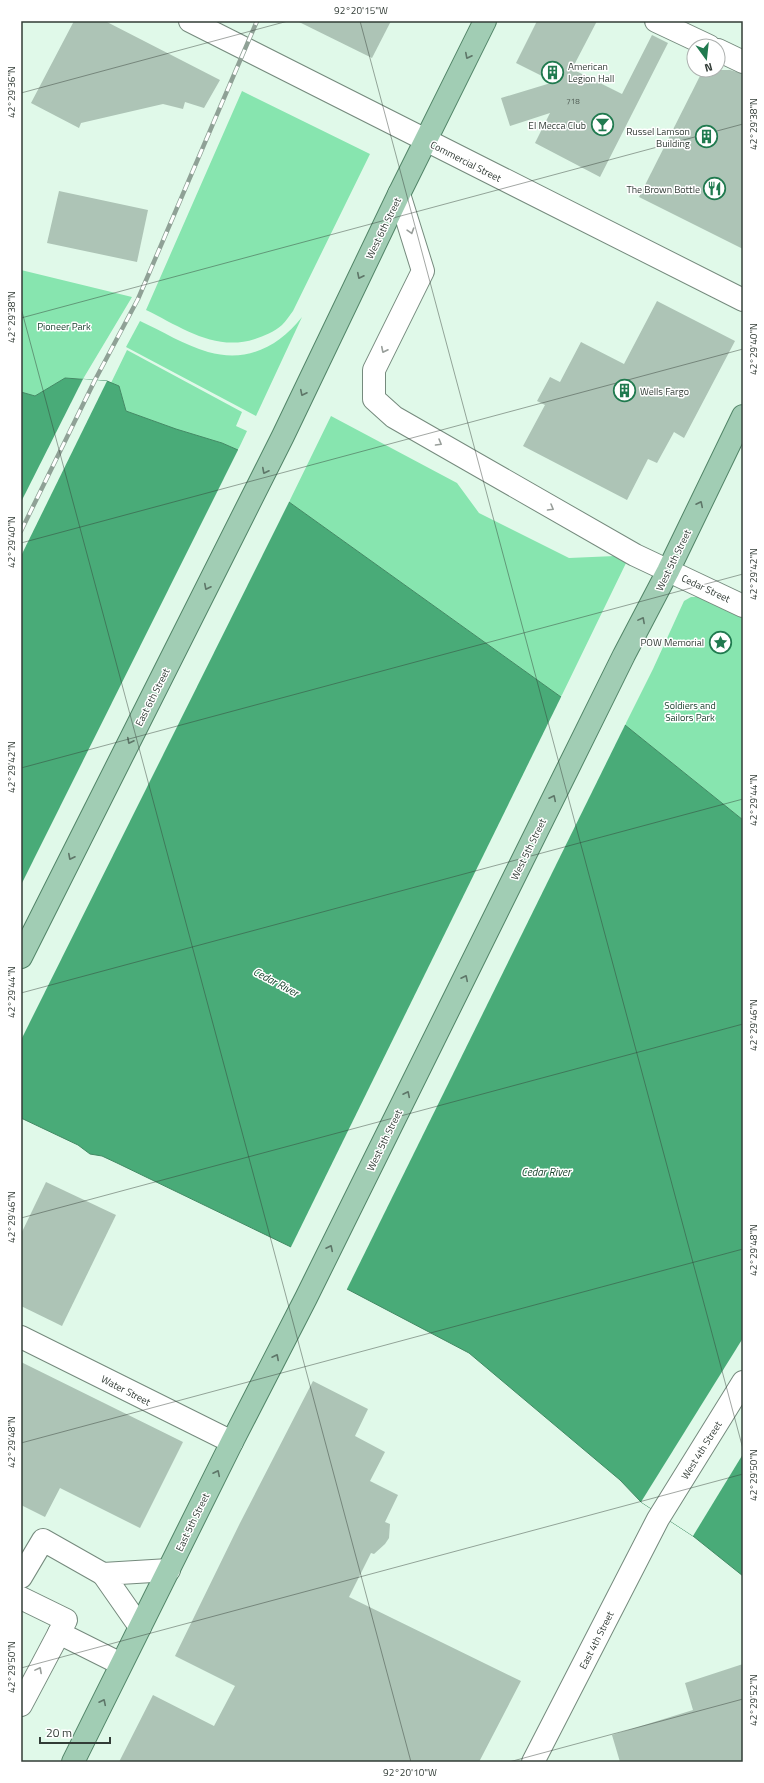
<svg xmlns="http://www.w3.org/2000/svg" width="764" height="1783" viewBox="0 0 764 1783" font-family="'Titillium Web',sans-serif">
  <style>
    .green { fill: #87e5af }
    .water { fill: #49ab78; stroke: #428a64 }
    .pier { fill: #e0f9e9 }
    .building { fill: #adc4b6 }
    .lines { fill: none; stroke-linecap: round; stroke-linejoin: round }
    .minor-casing { stroke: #758a7d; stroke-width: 24 }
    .major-casing { stroke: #518467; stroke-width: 24 }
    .minor { stroke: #fff; stroke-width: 22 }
    .major { stroke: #a1cdb4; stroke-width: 22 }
    .rail-casing { stroke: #8fa196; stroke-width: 4.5 }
    .rail { stroke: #fff; stroke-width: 3; stroke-dasharray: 9; stroke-linecap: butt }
    .oneway { stroke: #5e7668 }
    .oneway2 { stroke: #989e9a }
    .ticks { fill: none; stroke: #323c36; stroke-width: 1; stroke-opacity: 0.45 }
    .labels { text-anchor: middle; stroke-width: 3; stroke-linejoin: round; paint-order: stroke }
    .number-label { font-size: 8px; fill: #515e56 }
    .poi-label { font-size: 10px; fill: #323c36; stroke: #fff; text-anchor: end }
    .street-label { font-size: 10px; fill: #323c36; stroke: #fff }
    .park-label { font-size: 10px; fill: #113a25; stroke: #fff }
    .water-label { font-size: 11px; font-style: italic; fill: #1a432d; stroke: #fff }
    .neatline { fill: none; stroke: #323c36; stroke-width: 1.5 }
    .ticks-label { font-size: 10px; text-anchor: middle; fill: #323c36 }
  </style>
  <rect width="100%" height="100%" fill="#e0f9e9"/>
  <g class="green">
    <path d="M 242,91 L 370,154 L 293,311 C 290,315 286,321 282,325 C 274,332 264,336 255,339 C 215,352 181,327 146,310 Z"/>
    <polygon points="21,270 132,297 83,379 65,378 35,396 21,392"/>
    <path d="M 302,317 L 256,416 L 126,347 L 140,321 C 162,331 184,345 208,352 C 247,363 278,347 302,317 Z"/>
    <polygon points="127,350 242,412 236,426 247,431 238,450 222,443 176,429 126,411 119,386 111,383"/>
    <polygon points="331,416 457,483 479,513 569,558 615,556 627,561 561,697 289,502"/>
    <polygon points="691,597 701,597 743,618 743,820 625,725 653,669 684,601"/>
  </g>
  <polygon class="water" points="65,378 107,381 119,386 126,411 176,429 222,443 238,450 289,502 561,697 625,725 743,820 743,1576 693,1536 641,1502 620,1480 469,1353 347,1289 291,1247 117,1163 102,1156 90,1154 78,1145 21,1118 21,392 35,396"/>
  <g class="pier">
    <polygon points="83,379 107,381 21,556 21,502"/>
    <polygon points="239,448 290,500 21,1040 21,885"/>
    <polygon points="562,695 626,723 346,1291 290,1249"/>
    <polygon points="743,1338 743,1454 693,1536 641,1502"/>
  </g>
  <g class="building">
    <polygon points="74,21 105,21 220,80 204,108 185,102 183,109 163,104 81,123 79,128 31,103"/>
    <polygon points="297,21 391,21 372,58"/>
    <polygon points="537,21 597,21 572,69 622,94 652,35 668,43 600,177 535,143 550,113 510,126 501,98 554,82 516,63"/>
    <polygon points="703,70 730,70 743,74 743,249 639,197"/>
    <polygon points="59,191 148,210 137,262 47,243"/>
    <polygon points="657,301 735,341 684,438 674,432 657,463 648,459 627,500 523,446 545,405 537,401 550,377 560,382 581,342 624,364"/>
    <polygon points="46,1182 116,1215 62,1326 21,1306 21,1234"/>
    <polygon points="21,1362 183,1442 140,1528 60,1488 45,1517 21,1505"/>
    <polygon points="313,1381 368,1409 355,1436 385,1452 370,1481 398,1495 385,1522 390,1524 389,1538 385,1544 374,1554 371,1553 349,1597 521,1681 479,1762 119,1762 153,1695 214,1726 235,1686 175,1656 240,1523"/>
    <polygon points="743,1664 743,1762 620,1762 612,1735 693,1710 685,1683"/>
  </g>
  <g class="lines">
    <defs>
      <g id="minor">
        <polyline points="190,21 743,300"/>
        <polyline points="656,21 709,46"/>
        <polyline points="718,50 743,62"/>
        <polyline points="399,194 423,271 374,370 374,399 394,417 635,555 743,606"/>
        <polyline points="21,1337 232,1442"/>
        <polyline points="21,1577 43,1540 103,1574"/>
        <polyline points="21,1598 66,1620 21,1705"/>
        <polyline points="140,1627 103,1574 169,1570"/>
        <polyline points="59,1633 121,1664"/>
        <polyline points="533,1762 658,1519 743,1382"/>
      </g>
      <g id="major">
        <polyline points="21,957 283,436 399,194 485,21"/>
        <polyline points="73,1762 232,1442 306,1298 624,655 668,571 743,416"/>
      </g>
    </defs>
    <use href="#minor" class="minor-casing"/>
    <use href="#major" class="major-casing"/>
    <use href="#minor" class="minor"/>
    <use href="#major" class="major"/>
    <defs>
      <polyline id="rail" points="21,531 95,380 138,299 257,21"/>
    </defs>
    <use href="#rail" class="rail-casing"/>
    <use href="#rail" class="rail"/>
  </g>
  <defs><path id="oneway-chevron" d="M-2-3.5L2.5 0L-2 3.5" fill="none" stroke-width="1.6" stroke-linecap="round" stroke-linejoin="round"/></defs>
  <g class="oneway">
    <use href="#oneway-chevron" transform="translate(468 56) rotate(117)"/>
    <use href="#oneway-chevron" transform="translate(360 276) rotate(116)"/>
    <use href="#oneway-chevron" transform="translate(303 393) rotate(116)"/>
    <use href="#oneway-chevron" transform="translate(265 471) rotate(117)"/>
    <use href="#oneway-chevron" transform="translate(700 504) rotate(-64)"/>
    <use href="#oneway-chevron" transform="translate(207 587) rotate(117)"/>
    <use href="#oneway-chevron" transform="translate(642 620) rotate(-62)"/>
    <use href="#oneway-chevron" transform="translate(130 741) rotate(117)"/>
    <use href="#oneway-chevron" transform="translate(553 798) rotate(-64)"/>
    <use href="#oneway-chevron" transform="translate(71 857) rotate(117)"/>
    <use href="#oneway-chevron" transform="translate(465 978) rotate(-64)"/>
    <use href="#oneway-chevron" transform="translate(407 1094) rotate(-64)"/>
    <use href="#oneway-chevron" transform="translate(330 1248) rotate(-64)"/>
    <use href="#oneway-chevron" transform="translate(276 1357) rotate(-63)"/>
    <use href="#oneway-chevron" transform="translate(217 1473) rotate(-64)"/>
    <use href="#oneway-chevron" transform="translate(103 1702) rotate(-64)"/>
  </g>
  <g class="oneway2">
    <use href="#oneway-chevron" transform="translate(411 231) rotate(73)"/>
    <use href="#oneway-chevron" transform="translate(384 350) rotate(116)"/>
    <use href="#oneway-chevron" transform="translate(439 443) rotate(30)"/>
    <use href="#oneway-chevron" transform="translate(551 508) rotate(30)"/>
    <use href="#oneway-chevron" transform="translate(39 1670) rotate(-62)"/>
  </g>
  <path class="ticks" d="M 360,21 L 743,1449M 21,93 L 288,21M 21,308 L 411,1762M 21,318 L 743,124M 21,543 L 743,349M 21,768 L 743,574M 21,993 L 743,799M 21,1218 L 743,1024M 21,1443 L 743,1249M 21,1668 L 743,1474M 509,1762 L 743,1699"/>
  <defs>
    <symbol id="building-ring" viewBox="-11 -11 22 22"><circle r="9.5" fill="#fff" stroke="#207a4f" stroke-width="1.5"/><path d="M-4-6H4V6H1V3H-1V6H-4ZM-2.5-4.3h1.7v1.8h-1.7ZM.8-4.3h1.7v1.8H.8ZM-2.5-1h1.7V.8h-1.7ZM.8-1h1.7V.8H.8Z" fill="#207a4f"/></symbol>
    <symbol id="bar-ring" viewBox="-11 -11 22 22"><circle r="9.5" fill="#fff" stroke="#207a4f" stroke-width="1.5"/><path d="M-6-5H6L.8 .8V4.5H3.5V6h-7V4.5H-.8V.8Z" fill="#207a4f"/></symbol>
    <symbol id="restaurant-ring" viewBox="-11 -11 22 22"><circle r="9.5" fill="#fff" stroke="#207a4f" stroke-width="1.5"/><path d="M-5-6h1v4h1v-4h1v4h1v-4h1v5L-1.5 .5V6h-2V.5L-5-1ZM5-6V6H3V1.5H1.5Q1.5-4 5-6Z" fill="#207a4f"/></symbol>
    <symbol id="sight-ring" viewBox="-11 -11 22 22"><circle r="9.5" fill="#fff" stroke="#207a4f" stroke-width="1.5"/><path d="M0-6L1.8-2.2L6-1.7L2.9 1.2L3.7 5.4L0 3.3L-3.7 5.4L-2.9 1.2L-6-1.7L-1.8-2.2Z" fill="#207a4f"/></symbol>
  </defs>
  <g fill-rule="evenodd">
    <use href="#building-ring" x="540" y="60" width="25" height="25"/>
    <use href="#bar-ring" x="590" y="112" width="25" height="25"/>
    <use href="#building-ring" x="694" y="124" width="25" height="25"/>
    <use href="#restaurant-ring" x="702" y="176" width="25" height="25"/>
    <use href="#building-ring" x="612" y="378" width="25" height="25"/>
    <use href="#sight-ring" x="708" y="630" width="25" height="25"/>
  </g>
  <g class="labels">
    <g class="number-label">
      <text x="573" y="104">718</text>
    </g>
    <g class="poi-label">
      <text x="568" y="70" text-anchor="start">American<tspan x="568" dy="12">Legion Hall</tspan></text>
      <text x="586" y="129">El Mecca Club</text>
      <text x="690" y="135">Russel Lamson<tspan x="690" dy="12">Building</tspan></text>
      <text x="700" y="193">The Brown Bottle</text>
      <text x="640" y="395" text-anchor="start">Wells Fargo</text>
      <text x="704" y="646">POW Memorial</text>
    </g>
    <g class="street-label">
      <text transform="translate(466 161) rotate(27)" y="4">Commercial Street</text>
      <text transform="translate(383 228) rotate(-64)" y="4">West 6th Street</text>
      <text transform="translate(673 560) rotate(-64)" y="4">West 5th Street</text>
      <text transform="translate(706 588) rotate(25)" y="4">Cedar Street</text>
      <text transform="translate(152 697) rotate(-63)" y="4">East 6th Street</text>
      <text transform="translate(528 849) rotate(-64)" y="4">West 5th Street</text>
      <text transform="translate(384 1140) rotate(-64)" y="4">West 5th Street</text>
      <text transform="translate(126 1390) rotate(27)" y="4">Water Street</text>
      <text transform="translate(701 1450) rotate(-58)" y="4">West 4th Street</text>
      <text transform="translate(192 1522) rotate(-64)" y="4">East 5th Street</text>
      <text transform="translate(596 1640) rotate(-63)" y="4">East 4th Street</text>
    </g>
    <g class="park-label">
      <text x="64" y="330">Pioneer Park</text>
      <text x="690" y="709">Soldiers and<tspan x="690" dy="12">Sailors Park</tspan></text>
    </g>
    <g class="water-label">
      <text transform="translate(276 982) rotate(28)" y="4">Cedar River</text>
      <text x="546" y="1176">Cedar River</text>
    </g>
  </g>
  <rect width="764" height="1783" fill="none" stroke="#ffffff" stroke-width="44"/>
  <g transform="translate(706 58) rotate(165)"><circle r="19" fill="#ffffff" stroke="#adb1af"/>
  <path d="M0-3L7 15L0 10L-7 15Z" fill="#207a4f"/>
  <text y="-6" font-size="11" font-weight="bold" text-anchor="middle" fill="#323c36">N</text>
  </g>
  <path d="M40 1737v6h70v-6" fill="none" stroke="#323c36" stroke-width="2"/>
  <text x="46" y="1737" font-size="12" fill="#323c36" stroke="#ffffff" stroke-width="3" paint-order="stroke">20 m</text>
  <rect x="22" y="22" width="720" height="1739" class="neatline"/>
  <g class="ticks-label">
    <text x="361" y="14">92°20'15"W</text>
    <text transform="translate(11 92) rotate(-90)" y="4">42°29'36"N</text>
    <text transform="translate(753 124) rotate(-90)" y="4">42°29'38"N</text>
    <text transform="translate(11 317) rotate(-90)" y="4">42°29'38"N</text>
    <text transform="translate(753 349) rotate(-90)" y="4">42°29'40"N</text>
    <text transform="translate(11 542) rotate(-90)" y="4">42°29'40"N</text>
    <text transform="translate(753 574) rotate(-90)" y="4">42°29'42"N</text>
    <text transform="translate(11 767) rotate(-90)" y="4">42°29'42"N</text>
    <text transform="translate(753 800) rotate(-90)" y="4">42°29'44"N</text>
    <text transform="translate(11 992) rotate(-90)" y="4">42°29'44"N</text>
    <text transform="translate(753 1025) rotate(-90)" y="4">42°29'46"N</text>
    <text transform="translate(11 1217) rotate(-90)" y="4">42°29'46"N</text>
    <text transform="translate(753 1250) rotate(-90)" y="4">42°29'48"N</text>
    <text transform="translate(11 1442) rotate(-90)" y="4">42°29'48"N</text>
    <text transform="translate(753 1475) rotate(-90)" y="4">42°29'50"N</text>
    <text transform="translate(11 1667) rotate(-90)" y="4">42°29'50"N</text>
    <text transform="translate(753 1700) rotate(-90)" y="4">42°29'52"N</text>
    <text x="410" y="1776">92°20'10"W</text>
  </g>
</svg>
